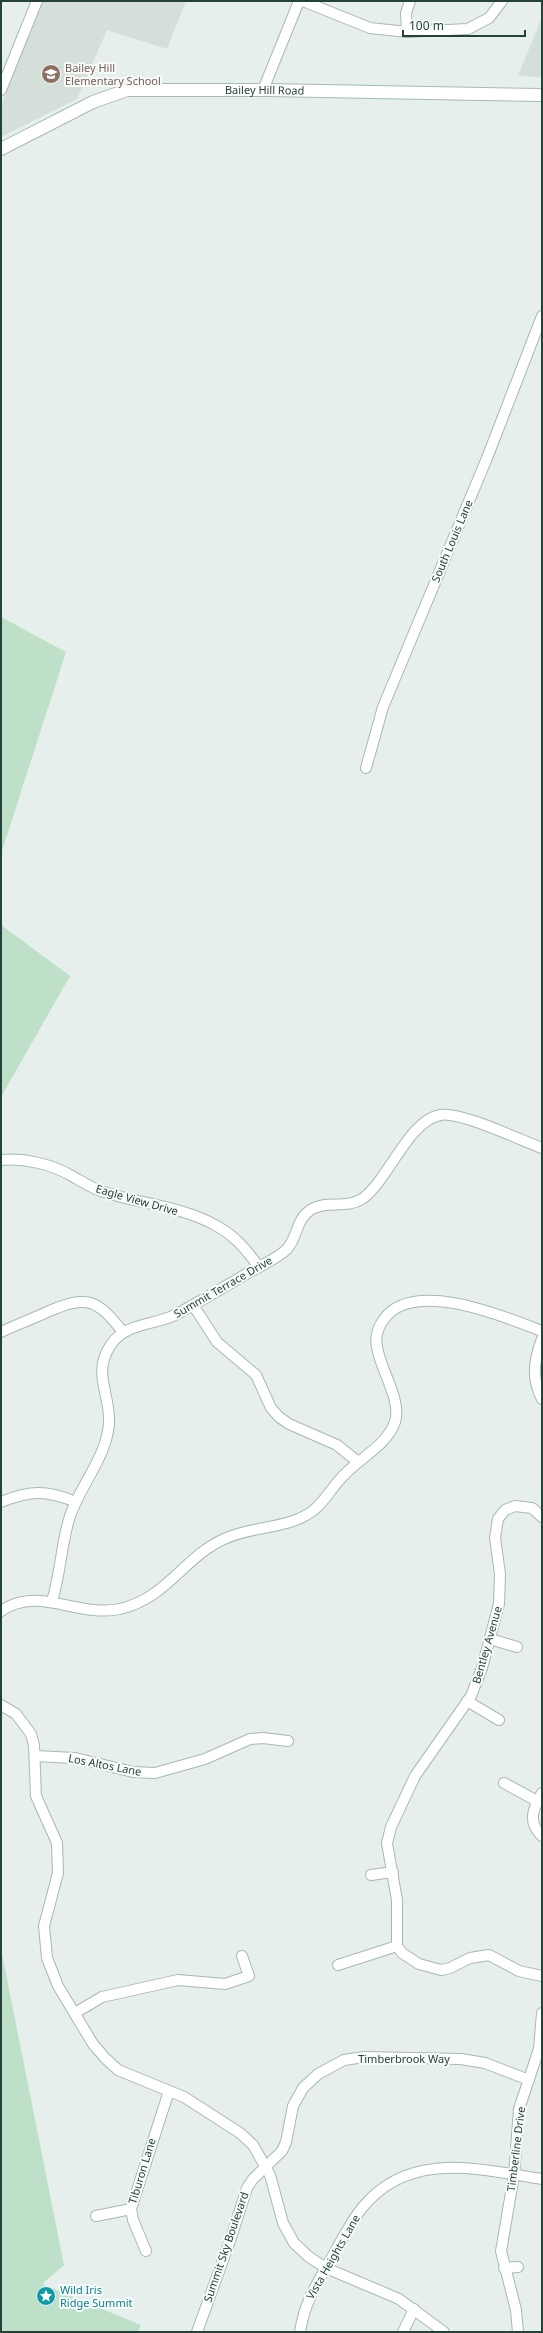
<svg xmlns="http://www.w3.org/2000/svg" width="543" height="2333" viewBox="0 0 543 2333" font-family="'Noto Sans',sans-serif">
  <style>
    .built { fill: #d4dfda }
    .green { fill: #bfe0c8 }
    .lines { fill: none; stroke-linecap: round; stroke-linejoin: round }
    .minor-casing { stroke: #a8b8b2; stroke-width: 12 }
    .secondary-casing { stroke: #a4bbb3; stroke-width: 14 }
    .minor { stroke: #fff; stroke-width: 10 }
    .secondary { stroke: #fff; stroke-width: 12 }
    .labels { text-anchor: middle; stroke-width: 4; stroke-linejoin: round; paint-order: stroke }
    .education-label { font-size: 11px; fill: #785e54; stroke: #f7fbf9; text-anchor: start }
    .street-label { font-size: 11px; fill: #24423a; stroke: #f7fbf9 }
    .culture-label { font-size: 11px; fill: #0d838f; stroke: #f7fbf9; text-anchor: start }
  </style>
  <rect width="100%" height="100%" fill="#e6efeb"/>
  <g class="built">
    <polygon points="42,1 186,1 167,49 107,30 77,99 1,137 1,106"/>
    <polygon points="542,17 542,77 518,76"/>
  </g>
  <g class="green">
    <polygon points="1,617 66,652 1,854"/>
    <polygon points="1,925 70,976 1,1097"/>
    <polygon points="1,1949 64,2265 42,2284 141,2325 138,2332 1,2332"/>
  </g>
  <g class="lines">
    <defs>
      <g id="minor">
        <polyline points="303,1 370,28 407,32 468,29 489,18 502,1"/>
        <polyline points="407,32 406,13 410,1"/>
        <polyline points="1,90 37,1"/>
        <polyline points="263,90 299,1"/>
        <polyline points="366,768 383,707 487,458 542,316"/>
        <path d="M 1,1160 C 25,1158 51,1164 72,1176 C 83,1182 94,1190 107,1193 C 142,1204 183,1207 215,1225 C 234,1235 246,1249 259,1267"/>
        <polyline points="193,1305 217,1342 256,1375 271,1408 279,1417 289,1424 337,1445 358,1462"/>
        <path d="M 1,1332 C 16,1325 32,1319 47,1312 C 87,1295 96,1298 123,1332"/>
        <path d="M 542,1339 C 534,1360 531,1378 542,1399"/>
        <path d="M 1,1502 C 30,1490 47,1490 76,1502"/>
        <polyline points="542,1517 532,1508 515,1506 505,1510 498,1519 495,1538 500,1574 499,1604 482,1668 471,1696 415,1776 391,1827 387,1843 397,1900 397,1946 402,1953 419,1964 441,1970 450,1968 470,1958 489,1955 519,1971 542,1976"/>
        <path d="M 52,1601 C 61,1572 61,1544 70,1516 C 81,1484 106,1458 109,1424 C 111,1395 92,1374 110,1346 C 125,1322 154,1326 177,1314 C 202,1300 228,1285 253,1270 C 264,1264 278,1258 287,1249 C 298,1237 296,1218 312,1209 C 327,1200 346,1209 362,1199 C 388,1181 408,1121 440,1115 C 460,1111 520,1140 542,1148"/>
        <path d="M 1,1611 C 39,1585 77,1618 120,1609 C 167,1598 184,1557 224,1539 C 253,1525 290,1530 315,1509 C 327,1498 333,1486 344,1475 C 360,1458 387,1445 395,1422 C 402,1400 380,1369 377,1347 C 375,1337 378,1327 384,1319 C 414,1278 505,1317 542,1331"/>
        <polyline points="490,1639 517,1647"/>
        <polyline points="467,1701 499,1720"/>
        <polyline points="1,1705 16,1714 31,1734 34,1745 36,1796 57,1843 58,1873 44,1926 47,1958 58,1986 93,2044 105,2058 118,2070 184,2097 240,2133 253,2145 270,2175 283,2223 294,2243 309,2257 326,2268 399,2299 444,2332"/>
        <polyline points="35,1756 75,1758 133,1772 155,1773 205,1759 250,1739 263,1738 288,1741"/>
        <polyline points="504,1783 537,1801"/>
        <path d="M 542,1793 C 533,1809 527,1822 542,1836"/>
        <polyline points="371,1875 393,1872"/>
        <polyline points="338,1965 397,1946"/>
        <polyline points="75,2013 102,1997 178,1980 225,1984 249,1976 242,1956"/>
        <polyline points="96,2216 131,2209"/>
        <polyline points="146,2251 133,2220 131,2209 169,2091"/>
        <polyline points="504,2268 518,2267"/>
        <polyline points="197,2332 231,2238 247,2188 253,2179 282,2151 286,2142 293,2106 303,2088 318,2074 344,2060 364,2057 461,2059 485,2063 529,2080"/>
        <path d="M 300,2332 C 305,2299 319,2281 335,2252 C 343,2237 351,2222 362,2208 C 409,2150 478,2169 542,2179"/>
        <polyline points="403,2332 414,2309"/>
        <polyline points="518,2332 516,2310 501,2251 514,2175 519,2109 539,2049 542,2013"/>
      </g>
      <g id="secondary">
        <path id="s1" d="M 1,149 L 93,102 L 127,90 L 267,90 L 542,95"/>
      </g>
    </defs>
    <use href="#minor" class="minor-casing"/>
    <use href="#secondary" class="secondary-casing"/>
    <use href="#minor" class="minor"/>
    <use href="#secondary" class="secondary"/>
  </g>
  <defs>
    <symbol id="school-disc" viewBox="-11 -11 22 22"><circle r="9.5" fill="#8d6e63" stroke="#f7fbf9"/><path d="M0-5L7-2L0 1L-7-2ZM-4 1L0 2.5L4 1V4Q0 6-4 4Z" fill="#fff"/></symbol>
    <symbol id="sight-disc" viewBox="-11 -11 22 22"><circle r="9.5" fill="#0f9aa8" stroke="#f7fbf9"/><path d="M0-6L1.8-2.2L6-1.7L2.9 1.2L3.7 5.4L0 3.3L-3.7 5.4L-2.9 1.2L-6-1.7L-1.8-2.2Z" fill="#fff"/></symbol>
  </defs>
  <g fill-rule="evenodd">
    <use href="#school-disc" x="40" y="63" width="22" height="22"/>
    <use href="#sight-disc" x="35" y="2285" width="22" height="22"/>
  </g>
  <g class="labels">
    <g class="education-label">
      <text x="65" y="72">Bailey Hill<tspan x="65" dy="13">Elementary School</tspan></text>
    </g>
    <g class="street-label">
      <text dy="4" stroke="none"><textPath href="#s1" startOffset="277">Bailey Hill Road</textPath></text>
      <text transform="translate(452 541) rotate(-67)" y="4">South Louis Lane</text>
      <text transform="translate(137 1200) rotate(16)" y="4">Eagle View Drive</text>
      <text transform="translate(223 1287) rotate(-30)" y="4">Summit Terrace Drive</text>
      <text transform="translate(487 1645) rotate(-74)" y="4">Bentley Avenue</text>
      <text transform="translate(105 1765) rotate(11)" y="4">Los Altos Lane</text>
      <text x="404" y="2063">Timberbrook Way</text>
      <text transform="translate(516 2149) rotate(-83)" y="4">Timberline Drive</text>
      <text transform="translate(142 2171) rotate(-73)" y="4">Tiburon Lane</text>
      <text transform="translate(226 2247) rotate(-71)" y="4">Summit Sky Boulevard</text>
      <text transform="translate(333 2257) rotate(-60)" y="4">Vista Heights Lane</text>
    </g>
    <g class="culture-label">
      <text x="60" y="2294">Wild Iris<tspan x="60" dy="13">Ridge Summit</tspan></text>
    </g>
  </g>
  <rect width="543" height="2333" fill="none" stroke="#24423a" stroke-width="4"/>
  <path d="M403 30v6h122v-6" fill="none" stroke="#24423a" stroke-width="2"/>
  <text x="409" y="30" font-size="12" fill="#24423a" stroke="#f7fbf9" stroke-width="3" paint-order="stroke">100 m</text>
</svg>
